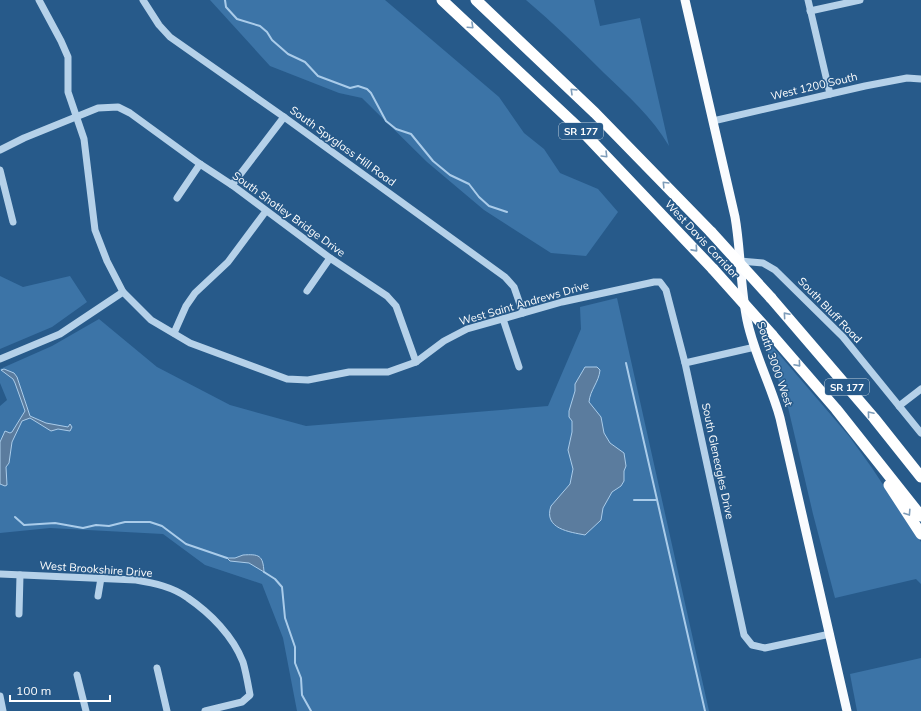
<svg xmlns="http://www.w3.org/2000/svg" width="921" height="711" viewBox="0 0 921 711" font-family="Mulish,sans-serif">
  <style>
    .green { fill: #3c74a7 }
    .water { fill: #5b7c9e; stroke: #aaccea }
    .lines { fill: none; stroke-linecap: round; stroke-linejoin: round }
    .stream { stroke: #aaccea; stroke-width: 2 }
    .minor { stroke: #b5d1e9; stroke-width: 7 }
    .major { stroke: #f9fbfe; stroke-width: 9 }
    .highway { stroke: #fff; stroke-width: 11 }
    .highway-bridge { stroke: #fff; stroke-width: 11 }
    .oneway { stroke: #7d9cb9 }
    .labels { text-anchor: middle; stroke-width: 3; stroke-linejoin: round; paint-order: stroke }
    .shield { fill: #275a8a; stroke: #becedc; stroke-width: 1 }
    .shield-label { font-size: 10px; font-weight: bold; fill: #fff }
    .street-label { font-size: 11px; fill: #fff; stroke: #275a8a }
  </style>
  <rect width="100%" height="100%" fill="#275a8a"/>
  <g class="green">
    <polygon points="210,0 385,0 499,97 524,133 544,149 560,173 598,189 618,212 586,256 551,253 484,210 427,162 362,98 339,93 270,66"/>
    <path d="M 526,0 L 594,0 L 600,26 L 640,18 L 669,146 C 652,117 628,96 604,73 C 579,48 553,23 526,0 Z"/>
    <polygon points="0,276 23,287 70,276 87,302 52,327 0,349"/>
    <polygon points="617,298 709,711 297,711 283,638 262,584 205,565 163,534 50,528 0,533 0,406 7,400 0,383 0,369 52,346 99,319 157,367 230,405 306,426 548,406 581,329 580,307"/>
    <polygon points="761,333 849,436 872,468 921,542 921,584 916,579 835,598 813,514 787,403"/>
    <polygon points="921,658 921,711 857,711 850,674"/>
  </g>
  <g class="water">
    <path d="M 585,367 L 597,367 L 600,370 C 599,382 590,390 589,402 L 601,417 L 604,433 L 610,443 L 624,453 L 626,466 L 624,471 L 624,481 L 621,486 L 612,492 L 603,508 L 601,520 L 585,535 C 570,532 543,529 551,506 L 570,484 L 573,469 L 568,450 L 572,432 L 572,421 L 569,417 L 569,411 L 575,391 L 575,384 Z"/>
    <polygon points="4,369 14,373 17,377 30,416 46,423 68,427 70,424 72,427 70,431 58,429 51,431 30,418 22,421 12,442 9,463 6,467 7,485 5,486 0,484 0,442 5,431 10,433 12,432 25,411 15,383 13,379 1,370"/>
    <path d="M 243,555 C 259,554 263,555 264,572 L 249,563 L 230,561 L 227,558 L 235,558 Z"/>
  </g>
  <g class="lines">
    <g class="stream">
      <polyline points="225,0 226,7 237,19 260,26 267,32 272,40 288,54 305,62 318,76 350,88 358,86 367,89 371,93 386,121 396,129 411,134 433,161 450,175 469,184 479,197 489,206 507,212"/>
      <polyline points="626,363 705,711"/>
      <polyline points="634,500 656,500"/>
      <polyline points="15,517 24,525 55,523 83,528 96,525 109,526 125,522 150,522 162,526 186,544 227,558"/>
      <polyline points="264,572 275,579 282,587 285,618 295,647 295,663 301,678 302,695 311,711"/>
    </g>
    <g class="minor">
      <polyline points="39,0 61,41 68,57 68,92 84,139 95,230 107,261 123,292 151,320 190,343 287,379 308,380 349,372 388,372 416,362 444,341 467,329 562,302 654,282 660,282 666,290 685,363 744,635 752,645 765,648 830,634"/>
      <polyline points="143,0 159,25 170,37 284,117 505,277 514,287 523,313"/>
      <polyline points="808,0 830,94"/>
      <polyline points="810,11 860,0"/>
      <polyline points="713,121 865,86 907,78 921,79"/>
      <polyline points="0,150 24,138 98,108 118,107 130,113 200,164 232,185 330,258 387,296 396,306 416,362"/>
      <polyline points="0,170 13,222"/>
      <polyline points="232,185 284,117"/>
      <polyline points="177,198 200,164"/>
      <polyline points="740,261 763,263 775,270 843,337 921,433"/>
      <polyline points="307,291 330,258"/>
      <polyline points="503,319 519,367"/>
      <polyline points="174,333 186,306 195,293 228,262 266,211"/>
      <polyline points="0,359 60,334 123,292"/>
      <polyline points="685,363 755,347"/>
      <polyline points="899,406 921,389"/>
      <path d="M 0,574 L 136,580 C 154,583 173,587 188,598 C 210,613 233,636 243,662 C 246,672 248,684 250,695 L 242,702 L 205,711"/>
      <polyline points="98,596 101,578"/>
      <polyline points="19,614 20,575"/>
      <polyline points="157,668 167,711"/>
      <polyline points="77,675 86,711"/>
      <polyline points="0,696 3,711"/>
    </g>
    <path class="major" d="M 685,0 L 735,217 C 741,251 740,286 747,320 C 754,354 771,385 780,418 L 847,711"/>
    <g class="highway">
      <polyline points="442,0 583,132 713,269"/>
      <polyline points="476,0 595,113 711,232"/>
      <polyline points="771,298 874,418 921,477"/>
      <polyline points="772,335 836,409 921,516"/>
      <polyline points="889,485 921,534"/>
    </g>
    <g class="highway-bridge">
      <polyline points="711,232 771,298"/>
      <polyline points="713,269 772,335"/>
    </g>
  </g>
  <defs><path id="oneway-chevron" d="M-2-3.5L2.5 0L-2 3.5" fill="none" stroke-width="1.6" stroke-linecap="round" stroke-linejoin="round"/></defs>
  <g class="oneway">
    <use href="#oneway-chevron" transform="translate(471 26) rotate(43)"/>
    <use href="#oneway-chevron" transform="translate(573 91) rotate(-136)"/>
    <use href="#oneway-chevron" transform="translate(605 155) rotate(45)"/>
    <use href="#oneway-chevron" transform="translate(665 184) rotate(-134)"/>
    <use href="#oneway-chevron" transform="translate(695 249) rotate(48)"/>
    <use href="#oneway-chevron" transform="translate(786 315) rotate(-131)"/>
    <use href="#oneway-chevron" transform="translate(798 364) rotate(49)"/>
    <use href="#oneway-chevron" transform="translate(870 414) rotate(-130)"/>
    <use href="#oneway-chevron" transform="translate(908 513) rotate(57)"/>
  </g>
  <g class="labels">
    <g class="shield">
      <rect x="559" y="123" width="44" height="16" rx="3"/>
      <rect x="825" y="379" width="44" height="16" rx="3"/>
    </g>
    <g class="shield-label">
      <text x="581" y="135">SR 177</text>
      <text x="847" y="391">SR 177</text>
    </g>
    <g class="street-label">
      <text transform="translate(814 86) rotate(-13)" y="4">West 1200 South</text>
      <text transform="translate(343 146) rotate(36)" y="4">South Spyglass Hill Road</text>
      <text transform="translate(289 214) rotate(36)" y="4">South Shotley Bridge Drive</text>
      <text transform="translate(702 239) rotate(47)" y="4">West Davis Corridor</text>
      <text transform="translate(524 303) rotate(-16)" y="4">West Saint Andrews Drive</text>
      <text transform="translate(830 310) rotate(46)" y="4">South Bluff Road</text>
      <text transform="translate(775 364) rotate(71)" y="4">South 3000 West</text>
      <text transform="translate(718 461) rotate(78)" y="4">South Gleneagles Drive</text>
      <text transform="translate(96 569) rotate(4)" y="4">West Brookshire Drive</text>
    </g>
  </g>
  <path d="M10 695v6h100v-6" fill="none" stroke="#ffffff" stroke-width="2"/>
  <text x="16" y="695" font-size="12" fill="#ffffff" stroke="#275a8a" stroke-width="3" paint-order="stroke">100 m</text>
</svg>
